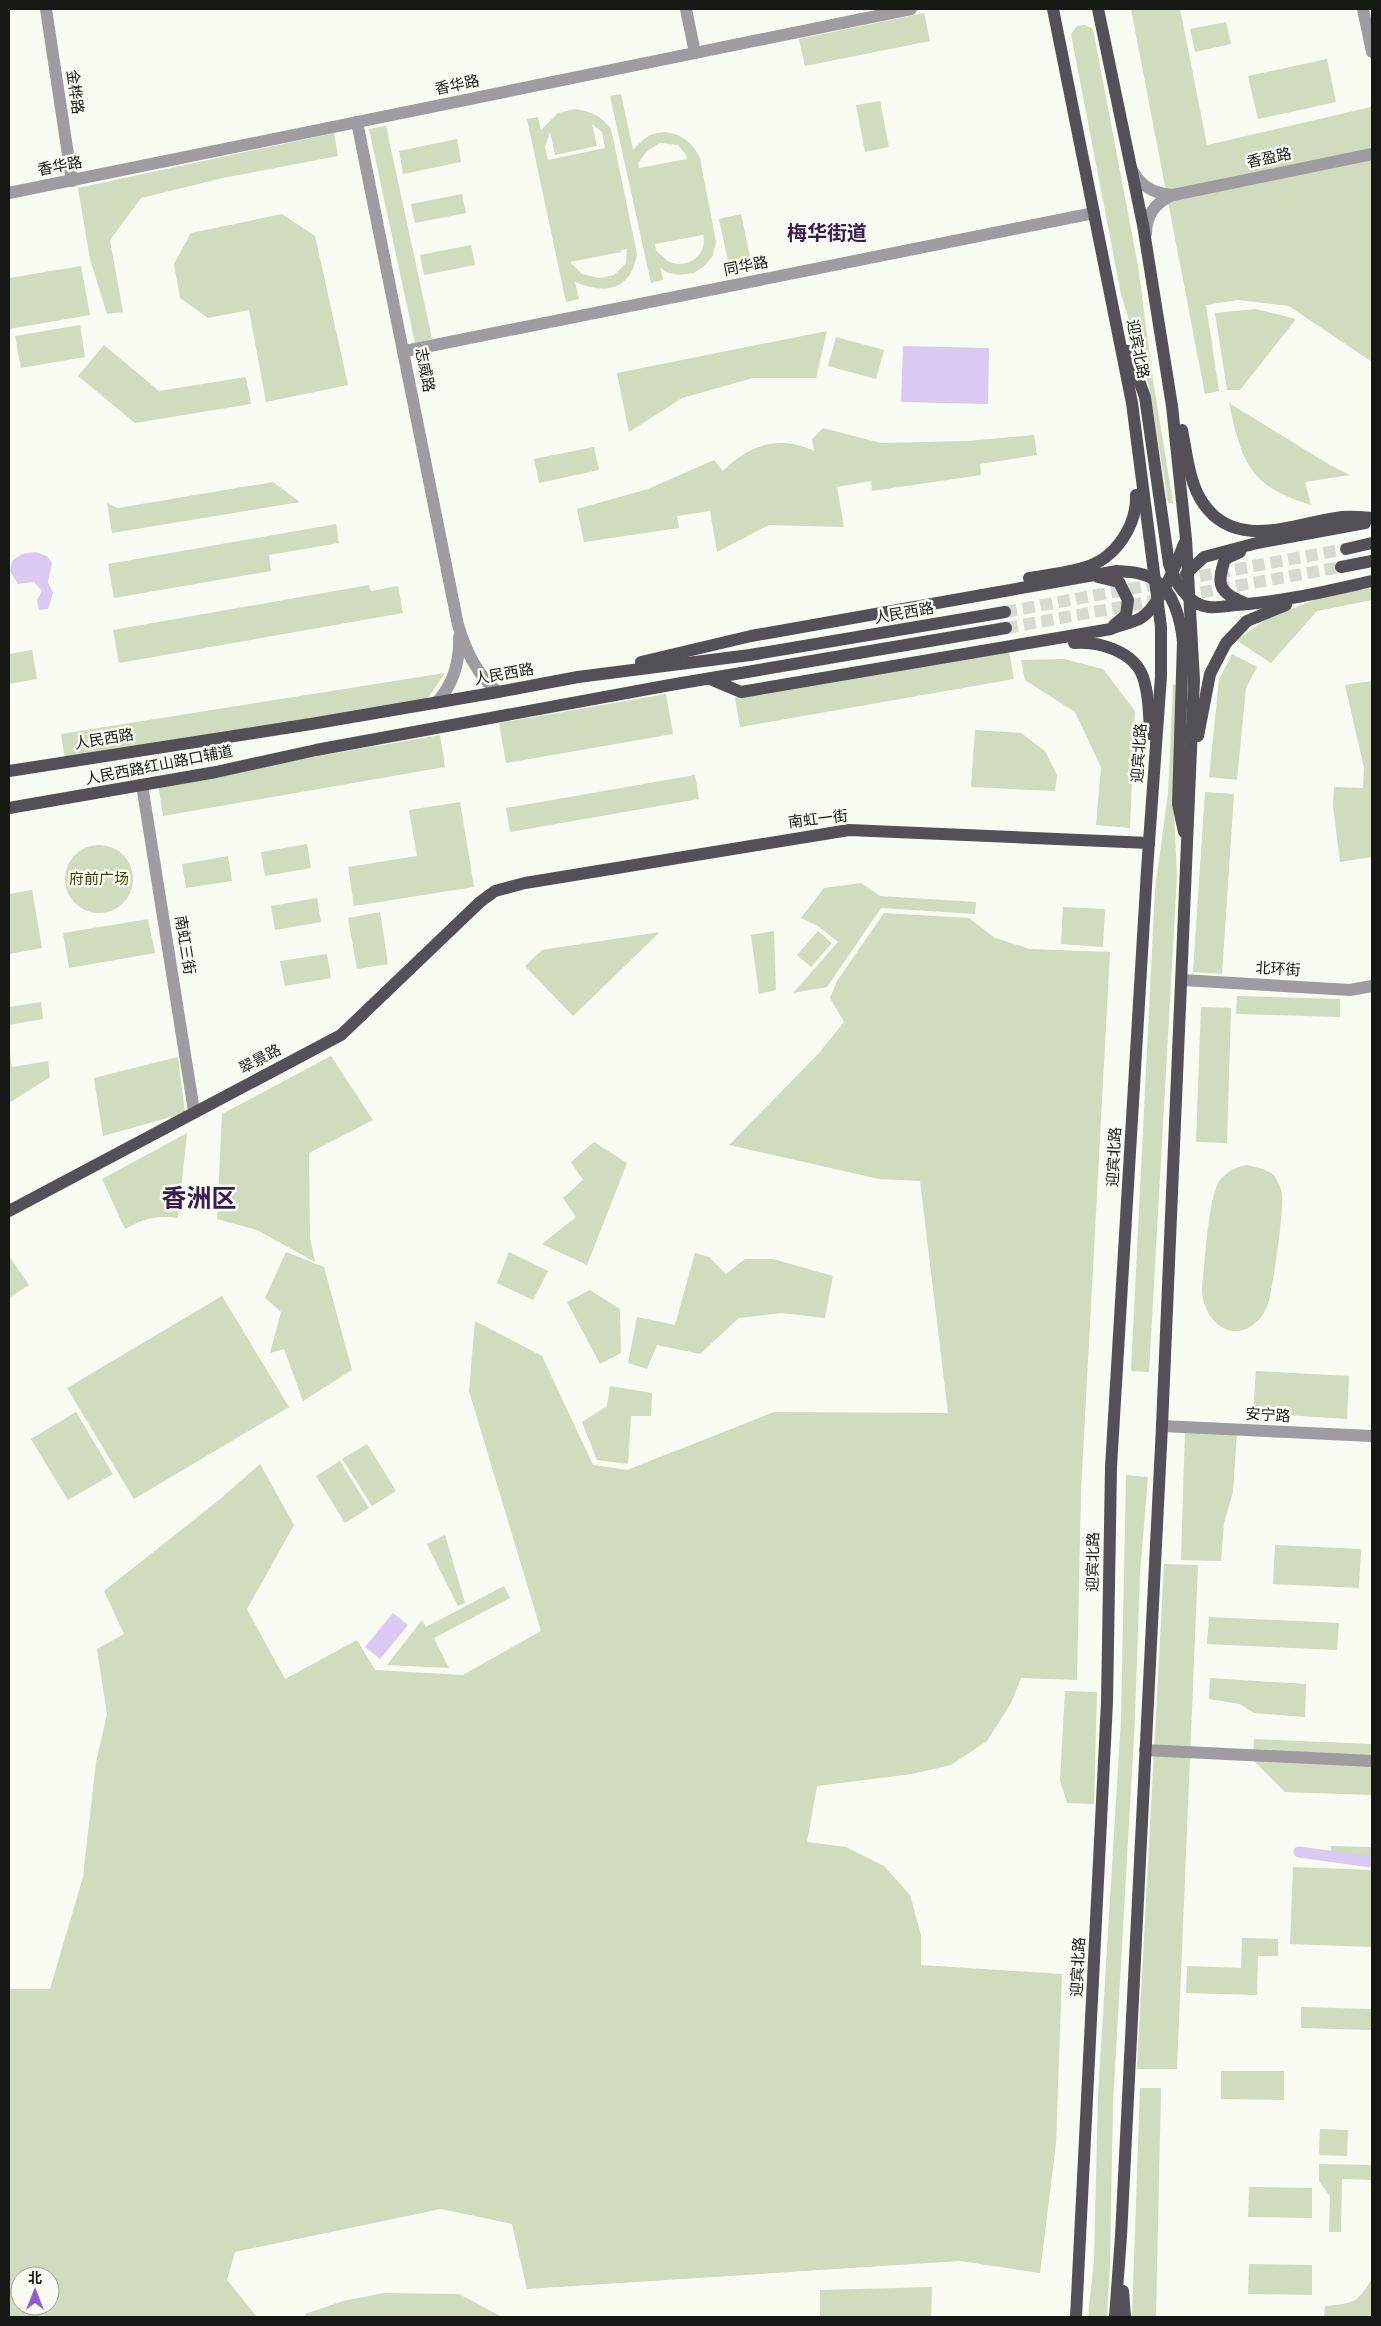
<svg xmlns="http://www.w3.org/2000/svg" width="1381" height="2326" viewBox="0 0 1381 2326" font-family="'Archivo Narrow','Noto Sans SC',sans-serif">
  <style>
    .green { fill: #d1dbbe; fill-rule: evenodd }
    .water { fill: #dac9f2 }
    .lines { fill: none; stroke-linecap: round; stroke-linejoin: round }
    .canal { stroke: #dac9f2; stroke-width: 11 }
    .major-tunnel { stroke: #d7dad1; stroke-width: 12; stroke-dasharray: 12 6; stroke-linecap: butt }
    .minor { stroke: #9e9ca0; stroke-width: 12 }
    .major { stroke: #535057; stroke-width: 12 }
    .labels { text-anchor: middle; stroke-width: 5; stroke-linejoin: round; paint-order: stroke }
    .street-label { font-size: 15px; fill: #161814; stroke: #f9fcf2 }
    .park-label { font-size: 15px; fill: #384602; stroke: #f9fcf2 }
    .district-label { font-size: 20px; font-weight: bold; fill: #381b54; stroke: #f9fcf2 }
    .town-label { font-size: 25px; font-weight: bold; fill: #381b54; stroke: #f9fcf2 }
  </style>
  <rect width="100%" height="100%" fill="#f9fcf2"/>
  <g class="green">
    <polygon points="1131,9 1180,9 1207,145 1371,107 1372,362 1289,306 1238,300 1206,305 1219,391 1205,394"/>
    <polygon points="924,13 930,41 805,66 799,39"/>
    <polygon points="1226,22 1231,44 1195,52 1190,29"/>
    <polygon points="1085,25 1093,29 1138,266 1153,380 1173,503 1168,503 1150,390 1121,294 1071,34 1077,26"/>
    <polygon points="1327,59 1336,102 1258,119 1248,76"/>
    <path d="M 621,94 L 633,150 C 639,144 644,138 651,135 C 672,126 692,140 700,158 L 716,242 L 712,257 L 704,266 L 694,273 L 678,275 L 666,272 L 660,267 L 663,280 L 651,283 L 610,96 ZM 660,143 L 678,145 L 686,155 L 687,159 L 639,168 L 638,163 L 647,151 ZM 703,235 C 709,254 686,271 668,261 C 664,258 660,254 656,250 L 655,244 Z"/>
    <polygon points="880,101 889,147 865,152 856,105"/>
    <path d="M 575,109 C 592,112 600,115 611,129 L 637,254 C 631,290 606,295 575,282 L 579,299 L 566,302 L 527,119 L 538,117 L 541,130 L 558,113 ZM 592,124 L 602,132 L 605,148 L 548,160 L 545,147 L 550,132 L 555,155 L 597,146 ZM 627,249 L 626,263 L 614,275 L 599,278 L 582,274 L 570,262 L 621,252 L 621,250 Z"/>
    <polygon points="386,126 432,339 415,343 369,129"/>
    <polygon points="334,133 338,156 223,178 141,198 110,240 123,312 107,314 90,259 78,188"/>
    <polygon points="457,139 461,162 403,174 399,151"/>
    <polygon points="462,194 466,213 415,223 411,204"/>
    <polygon points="282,214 315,236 348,385 266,402 249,310 208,318 180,298 174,264 191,233"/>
    <polygon points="741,214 750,257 728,261 719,219"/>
    <polygon points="471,245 475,265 424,275 420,255"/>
    <polygon points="81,266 90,315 9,329 9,278"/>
    <polygon points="1256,309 1296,319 1240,390 1227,390 1215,313"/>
    <polygon points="80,325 85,357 21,368 15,336"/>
    <polygon points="827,331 816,378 753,378 682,398 629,432 617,373"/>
    <polygon points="836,337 884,350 876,379 828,366"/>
    <polygon points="104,345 159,391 246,377 251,404 135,423 78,376"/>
    <path d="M 1229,403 L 1330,465 L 1350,475 L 1305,482 L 1311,505 C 1249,486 1242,463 1229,403 Z"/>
    <path d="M 823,428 L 881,443 L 967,441 L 1034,435 L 1037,455 L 980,464 L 981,475 L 872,491 L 871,481 L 837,487 L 844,527 L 769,525 L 717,552 L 710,511 L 677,516 L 679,528 L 584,542 L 577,509 L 648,489 L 714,460 L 723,471 C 750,444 779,435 814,451 L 812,439 Z"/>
    <polygon points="594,447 599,470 539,483 534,459"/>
    <polygon points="273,482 300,502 112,533 107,503 118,508"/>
    <polygon points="336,524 339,543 269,555 271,571 114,598 108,564"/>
    <polygon points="369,585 371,591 398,586 403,613 119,663 113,630"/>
    <polygon points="1372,587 1372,600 1317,611 1271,663 1236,640 1267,619 1314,600"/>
    <polygon points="32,650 37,679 9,684 9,654"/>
    <polygon points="1009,652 1014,679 740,727 735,698"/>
    <polygon points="1232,654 1257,667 1246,688 1237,780 1209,777 1219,680"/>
    <polygon points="1064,659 1103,669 1135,711 1130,828 1096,825 1101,767 1075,712 1025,680 1021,660"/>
    <polygon points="445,673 427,699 65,759 61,734"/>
    <polygon points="1372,681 1372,857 1340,862 1333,806 1334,787 1363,788 1364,768 1345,685"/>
    <polygon points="1173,684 1177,686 1173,792 1177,876 1149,1372 1131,1371 1155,890 1168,794"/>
    <polygon points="666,694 673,734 506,763 499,723"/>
    <polygon points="975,730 1021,733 1045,751 1057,775 1055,791 971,787"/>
    <polygon points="440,735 445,767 163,816 158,784"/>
    <polygon points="695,775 699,799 510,832 506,808"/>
    <polygon points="1205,792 1234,794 1222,974 1193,972"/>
    <polygon points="460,802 474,887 354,906 348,867 417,856 409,810"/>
    <polygon points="307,844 311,868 265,876 261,852"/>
    <circle cx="99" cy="879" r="34"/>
    <polygon points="228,856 232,881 186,888 182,864"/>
    <polygon points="861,883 880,896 976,902 975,914 881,908 827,987 793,993 838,942 818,926 801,918 824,888"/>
    <polygon points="32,890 42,948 9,954 9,894"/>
    <polygon points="317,898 321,922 275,930 271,906"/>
    <polygon points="1063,907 1105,909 1103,947 1061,944"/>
    <polygon points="380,912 388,964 357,969 348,918"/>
    <path d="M 884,913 L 969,918 L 995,938 L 1030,949 L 1110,952 L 1081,1491 L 1077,1680 L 1021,1678 L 1011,1703 L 987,1741 L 951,1765 L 912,1774 L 817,1786 L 807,1842 L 846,1847 L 884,1866 L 910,1895 L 921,1935 L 921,1965 L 1062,1974 L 1056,2143 L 1040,2273 L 960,2261 L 527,2289 L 512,2224 L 441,2209 L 235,2252 L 227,2280 L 257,2317 L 9,2317 L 9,1989 L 50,1989 L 83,1877 L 96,1762 L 107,1714 L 97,1649 L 124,1634 L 104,1591 L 219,1500 L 260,1464 L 294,1525 L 247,1609 L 285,1679 L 357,1640 L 375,1670 L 463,1675 L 541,1631 L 469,1391 L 475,1321 L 542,1356 L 593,1465 L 627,1470 L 774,1412 L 948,1413 L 920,1181 L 879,1179 L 729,1145 L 820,1052 L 844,1022 L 830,998 L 837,981 ZM 20,2276 L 50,2276 L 50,2306 L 20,2306 Z"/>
    <polygon points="148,919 155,953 69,968 63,933"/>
    <polygon points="774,931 776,990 759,994 751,935"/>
    <polygon points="818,931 832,943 811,967 797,955"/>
    <polygon points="660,932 573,1016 525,966 542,950"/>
    <polygon points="327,954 331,978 285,986 280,961"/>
    <polygon points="1237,996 1340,999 1340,1017 1236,1014"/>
    <polygon points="41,1002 43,1019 9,1025 9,1007"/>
    <polygon points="1201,1007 1231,1008 1227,1143 1196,1142"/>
    <polygon points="9,1047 12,1067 48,1061 50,1077 9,1103"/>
    <polygon points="331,1056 373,1120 309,1153 310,1238 315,1262 257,1230 217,1219 222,1114"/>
    <polygon points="178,1057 185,1113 103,1136 94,1078"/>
    <path d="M 187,1133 L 178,1218 C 157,1215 144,1218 125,1229 L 102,1179 Z"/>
    <polygon points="594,1142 627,1163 587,1265 542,1244 576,1217 563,1198 583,1180 571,1162"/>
    <path d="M 1247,1165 L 1263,1169 L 1274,1175 C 1278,1182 1282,1189 1282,1197 C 1284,1210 1272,1296 1267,1307 C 1265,1311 1263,1314 1261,1317 C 1235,1349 1201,1321 1202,1287 C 1205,1264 1208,1196 1220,1180 C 1227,1171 1236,1167 1247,1165 Z"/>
    <polygon points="286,1252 324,1267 352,1370 303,1401 284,1349 270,1353 281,1312 265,1298"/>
    <polygon points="509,1252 548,1271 533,1300 497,1283"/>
    <polygon points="695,1253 709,1257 726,1274 745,1259 773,1259 833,1276 825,1318 781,1313 739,1318 700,1354 657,1345 647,1369 628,1363 637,1317 675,1325"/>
    <polygon points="9,1256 29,1285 9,1298"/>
    <polygon points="590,1290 620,1309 621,1353 600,1364 567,1302"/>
    <polygon points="222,1296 289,1407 134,1499 67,1388"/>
    <polygon points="1256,1371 1349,1376 1347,1419 1253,1413"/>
    <polygon points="610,1386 652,1393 651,1416 631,1416 628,1464 597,1460 582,1422 607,1406"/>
    <polygon points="76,1412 113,1474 68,1500 31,1439"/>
    <polygon points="1185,1430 1237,1432 1233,1492 1224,1523 1221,1561 1181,1560"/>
    <polygon points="367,1444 396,1491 372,1506 342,1459"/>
    <polygon points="340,1461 369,1508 345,1523 316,1476"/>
    <polygon points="1126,1475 1148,1477 1140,1573 1135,1718 1113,2103 1110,2265 1107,2317 1088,2317 1094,2260 1098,2096 1121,1719"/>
    <polygon points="445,1535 465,1603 458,1606 427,1544"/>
    <polygon points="1275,1545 1361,1549 1359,1588 1273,1584"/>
    <polygon points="1164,1564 1198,1565 1177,2069 1137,2069"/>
    <polygon points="504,1586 510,1598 434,1638 449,1668 387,1665 422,1620 426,1627"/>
    <polygon points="1209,1617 1339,1623 1337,1650 1207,1644"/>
    <polygon points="1210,1678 1306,1684 1305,1717 1254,1713 1240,1704 1209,1699"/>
    <polygon points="1065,1691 1097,1692 1094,1804 1067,1803 1060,1780"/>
    <polygon points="1254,1739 1372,1744 1372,1795 1285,1792 1253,1760"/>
    <polygon points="1331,1846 1372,1847 1372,1858 1331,1852"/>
    <polygon points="1293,1867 1372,1870 1372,1947 1290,1944"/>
    <polygon points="1242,1938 1278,1939 1278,1956 1258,1956 1257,1995 1186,1993 1187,1966 1241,1968"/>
    <polygon points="1301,2007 1372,2009 1372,2030 1301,2028"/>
    <polygon points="1221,2071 1284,2071 1284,2100 1221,2099"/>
    <polygon points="1140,2088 1161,2088 1156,2317 1132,2317"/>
    <polygon points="1320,2129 1348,2130 1347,2156 1319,2155"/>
    <polygon points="1319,2164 1372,2165 1372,2180 1342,2179 1341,2232 1329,2232 1330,2196 1319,2181"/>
    <polygon points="1249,2187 1312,2188 1312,2218 1248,2217"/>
    <polygon points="1249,2264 1312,2265 1312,2295 1248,2294"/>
    <path d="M 1372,2279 L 1372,2317 L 1324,2317 L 1325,2306 C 1354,2303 1356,2304 1372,2279 Z"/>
    <polygon points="932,2287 931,2317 820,2317 820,2290"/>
    <polygon points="384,2293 459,2294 502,2317 307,2317 305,2314 343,2301"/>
  </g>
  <g class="water">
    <polygon points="903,346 989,348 988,404 901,402"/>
    <polygon points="35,552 47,556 52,563 48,582 53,593 48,609 39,610 37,600 42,591 34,582 18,584 10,571 12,561 22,554"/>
    <polygon points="393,1613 408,1625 380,1659 365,1647"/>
  </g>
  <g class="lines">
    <polyline class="canal" points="1299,1852 1372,1862"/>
    <g class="major-tunnel">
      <polyline points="1005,612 1346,549"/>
      <polyline points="1006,628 1341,567"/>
    </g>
    <g class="minor">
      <polyline points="46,9 72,181"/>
      <polyline points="686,9 695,53"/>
      <polyline points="1363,9 1372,52"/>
      <path d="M 357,122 L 458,625 C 466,651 477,675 498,692"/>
      <path d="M 1131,168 C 1140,186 1153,194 1173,195 C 1156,202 1146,215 1146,234"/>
      <polyline points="9,193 911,9"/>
      <polyline points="1173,195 1372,154"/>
      <polyline points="405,351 1094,213"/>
      <path d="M 436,703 C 453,685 460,662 459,637"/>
      <polyline points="142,785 194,1111"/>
      <polyline points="1182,980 1350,990 1372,986"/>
      <polyline points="1162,1426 1372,1436"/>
      <polyline points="1145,1750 1372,1761"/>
    </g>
    <g class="major">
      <polyline points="1053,9 1132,403 1161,627 1161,676 1147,870 1111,1467 1107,1702 1076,2317"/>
      <polyline points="1098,9 1143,225 1172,406 1186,539 1194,680 1162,1426 1121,2236 1115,2317"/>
      <path d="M 1128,351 L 1145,397 L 1169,564 C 1175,582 1188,605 1209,607 C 1217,608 1227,606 1236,605 C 1282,602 1327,591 1372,581"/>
      <path d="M 1182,430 C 1187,454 1189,483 1203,503 C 1236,552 1295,523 1342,517 C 1351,516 1362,517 1372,518"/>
      <polyline points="1346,549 1372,543"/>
      <path d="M 1240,552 L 1225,559 C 1216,585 1219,593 1245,603"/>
      <polyline points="1341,567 1372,561"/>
      <polyline points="1186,574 1204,557 1257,543 1365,523"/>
      <polyline points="1098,577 1119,582 1128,600 1126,615 1114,625"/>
      <path d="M 1029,578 C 1047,575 1068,573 1086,567 C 1116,558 1137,525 1136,495"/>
      <path d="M 1074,643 C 1098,641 1134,651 1143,677 C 1149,695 1149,715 1150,734"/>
      <path d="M 641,662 L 751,636 L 1117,571 C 1130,572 1143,572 1155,580 C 1174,592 1181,621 1183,642 L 1178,804 L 1184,832"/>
      <path d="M 710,679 L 741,692 L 1111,629 C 1120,625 1132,623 1141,618 C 1160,606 1176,565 1184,544"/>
      <polyline points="1198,736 1210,674 1226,643 1247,621 1286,605"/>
      <polyline points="9,771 311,724 498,692 578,677 750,655 1005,612"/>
      <polyline points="9,808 216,772 316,750 670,685 1006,628"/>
      <polyline points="9,1211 341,1035 480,902 495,891 525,883 849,830 1149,843"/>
      <polyline points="1123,2291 1125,2317"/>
    </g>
  </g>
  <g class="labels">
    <g class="street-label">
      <text transform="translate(457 85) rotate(-12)" y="5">香华路</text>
      <text transform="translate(75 92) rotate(82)" y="5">金桦路</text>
      <text transform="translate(1269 158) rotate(-12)" y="5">香盈路</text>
      <text transform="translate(60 166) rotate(-11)" y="5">香华路</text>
      <text transform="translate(746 266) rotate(-11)" y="5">同华路</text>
      <text transform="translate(1138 349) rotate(79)" y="5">迎宾北路</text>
      <text transform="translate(425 370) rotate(79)" y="5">志威路</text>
      <text transform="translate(904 613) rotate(-10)" y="5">人民西路</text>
      <text transform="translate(504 674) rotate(-10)" y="5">人民西路</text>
      <text transform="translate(104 739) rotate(-9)" y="5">人民西路</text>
      <text transform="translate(1139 753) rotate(-86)" y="5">迎宾北路</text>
      <text transform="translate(159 765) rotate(-11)" y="5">人民西路红山路口辅道</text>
      <text transform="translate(818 819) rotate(-7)" y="5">南虹一街</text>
      <text transform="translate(185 945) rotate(81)" y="5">南虹三街</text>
      <text transform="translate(1278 969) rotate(3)" y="5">北环街</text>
      <text transform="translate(260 1059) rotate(-28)" y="5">翠景路</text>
      <text transform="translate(1114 1157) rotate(-87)" y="5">迎宾北路</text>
      <text transform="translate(1268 1415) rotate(3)" y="5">安宁路</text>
      <text transform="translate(1093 1562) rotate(-89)" y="5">迎宾北路</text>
      <text transform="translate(1078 1967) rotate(-87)" y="5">迎宾北路</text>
    </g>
    <g class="park-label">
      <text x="99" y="884">府前广场</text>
    </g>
    <g class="district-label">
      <text x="827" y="240">梅华街道</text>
    </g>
    <g class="town-label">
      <text x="199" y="1207">香洲区</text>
    </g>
  </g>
  <rect width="1381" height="2326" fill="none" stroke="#161814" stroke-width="20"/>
  <g transform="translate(35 2291)"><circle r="24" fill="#f9fcf2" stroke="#9ea199"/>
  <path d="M0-4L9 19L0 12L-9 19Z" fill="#9559d0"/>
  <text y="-8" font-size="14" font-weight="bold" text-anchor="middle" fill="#161814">北</text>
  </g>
</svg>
